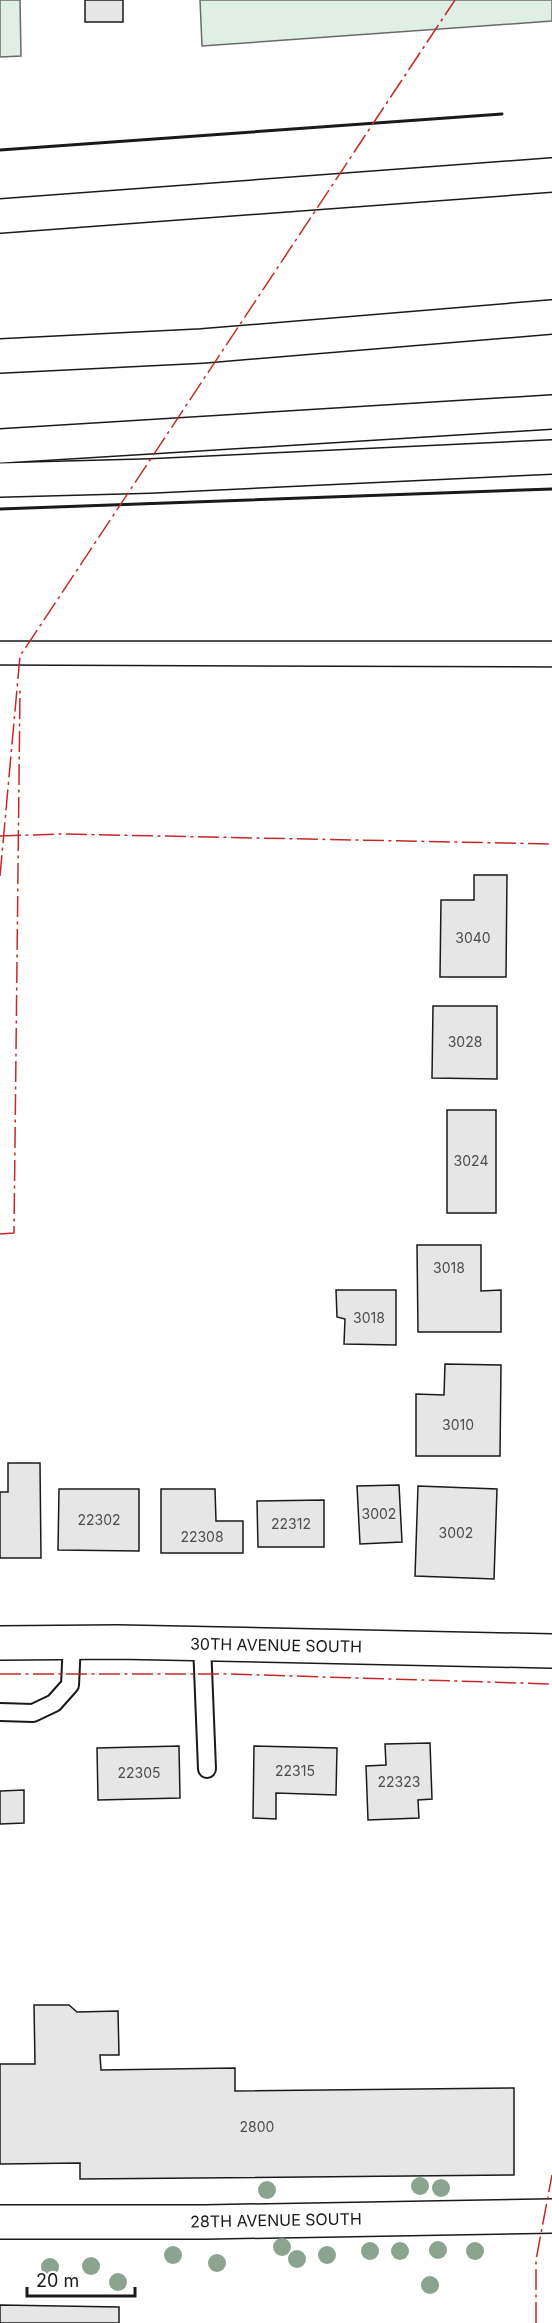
<svg xmlns="http://www.w3.org/2000/svg" width="552" height="2323" viewBox="0 0 552 2323" font-family="Inter,sans-serif">
  <style>
    .green { fill: #e0efe3; stroke: #6a6a6a; stroke-width: 1.5 }
    .building { fill: #e6e6e6; stroke: #1a1a1a; stroke-width: 1.5 }
    .lines { fill: none; stroke-linecap: round; stroke-linejoin: round }
    .lane-casing { stroke: #1a1a1a; stroke-width: 20 }
    .street-casing { stroke: #1a1a1a; stroke-width: 36 }
    .highway-casing { stroke: #1a1a1a; stroke-width: 36 }
    .lane { stroke: #fff; stroke-width: 16 }
    .street { stroke: #fff; stroke-width: 33 }
    .highway { stroke: #fff; stroke-width: 33 }
    .tram { stroke: #1a1a1a; stroke-width: 1.5 }
    .wall { stroke: #1a1a1a; stroke-width: 3 }
    .power { stroke: #c62828; stroke-width: 1.5; stroke-dasharray: 21 4.5 3 4.5; stroke-linecap: butt }
    .tree { fill: #8aa48f }
    .labels { text-anchor: middle; stroke-width: 4.5; stroke-linejoin: round; paint-order: stroke }
    .number-label { font-size: 14px; fill: #4d4d4d }
    .street-label { font-size: 16px; fill: #1a1a1a; stroke: #fff }
  </style>
  <rect width="100%" height="100%" fill="#fff"/>
  <g class="green">
    <polygon points="0,0 20,0 21,56 0,57"/>
    <polygon points="200,0 552,0 552,21 202,46"/>
  </g>
  <g class="building">
    <rect x="85" y="0" width="38" height="22"/>
    <polygon points="474,875 507,875 506,977 440,977 441,900 474,900"/>
    <polygon points="433,1006 497,1006 497,1079 432,1078"/>
    <rect x="447" y="1110" width="49" height="103"/>
    <polygon points="417,1245 481,1245 481,1291 501,1290 501,1332 418,1332"/>
    <polygon points="336,1290 396,1290 396,1345 344,1344 345,1319 337,1317"/>
    <polygon points="445,1364 501,1365 500,1456 416,1456 416,1394 444,1395"/>
    <polygon points="8,1463 40,1463 41,1558 0,1558 0,1492 8,1492"/>
    <polygon points="399,1485 402,1542 360,1544 357,1486"/>
    <polygon points="418,1486 497,1489 494,1579 415,1576"/>
    <polygon points="59,1489 139,1489 139,1551 58,1550"/>
    <polygon points="161,1489 215,1489 216,1521 243,1521 243,1553 161,1553"/>
    <polygon points="324,1500 324,1547 258,1547 257,1501"/>
    <polygon points="430,1743 432,1799 418,1800 419,1818 368,1820 366,1766 386,1765 385,1744"/>
    <polygon points="179,1746 180,1798 98,1800 97,1748"/>
    <polygon points="254,1746 337,1748 336,1795 276,1793 276,1819 253,1818"/>
    <polygon points="24,1790 24,1823 0,1824 0,1791"/>
    <polygon points="34,2005 69,2005 77,2012 118,2011 119,2055 100,2055 101,2070 235,2068 235,2091 514,2088 514,2175 80,2179 80,2163 0,2164 0,2064 35,2064"/>
    <polygon points="0,2305 119,2307 119,2323 0,2323"/>
  </g>
  <g class="lines">
    <defs>
      <g id="lane">
        <polyline points="202,1644 207,1769"/>
        <polyline points="0,1712 33,1713 54,1703 70,1685 72,1643"/>
      </g>
      <g id="street">
        <polyline points="0,1643 118,1642 552,1651"/>
        <polyline points="0,2222 205,2222 552,2216"/>
      </g>
      <g id="highway">
        <polyline points="0,216 552,175"/>
        <polyline points="0,356 202,346 552,317"/>
        <polyline points="0,446 552,412"/>
        <polyline points="0,480 150,476 552,457"/>
      </g>
    </defs>
    <use href="#lane" class="lane-casing"/>
    <use href="#street" class="street-casing"/>
    <use href="#highway" class="highway-casing"/>
    <use href="#lane" class="lane"/>
    <use href="#street" class="street"/>
    <use href="#highway" class="highway"/>
    <g class="tram">
      <polyline points="0,641 552,641"/>
      <polyline points="0,665 552,667"/>
    </g>
    <g class="wall">
      <polyline points="0,150 502,114"/>
      <polyline points="0,509 552,489"/>
    </g>
    <g class="power">
      <polyline points="0,836 61,834 552,844"/>
      <polyline points="0,876 20,656 455,0"/>
      <polyline points="0,1234 14,1233 20,689"/>
      <polyline points="0,1674 229,1674 552,1684"/>
      <polyline points="536,2323 536,2260 552,2175"/>
    </g>
  </g>
  <g class="tree">
    <circle cx="420" cy="2186" r="9"/>
    <circle cx="441" cy="2188" r="9"/>
    <circle cx="267" cy="2190" r="9"/>
    <circle cx="282" cy="2247" r="9"/>
    <circle cx="438" cy="2250" r="9"/>
    <circle cx="370" cy="2251" r="9"/>
    <circle cx="400" cy="2251" r="9"/>
    <circle cx="475" cy="2251" r="9"/>
    <circle cx="173" cy="2255" r="9"/>
    <circle cx="327" cy="2255" r="9"/>
    <circle cx="297" cy="2259" r="9"/>
    <circle cx="217" cy="2263" r="9"/>
    <circle cx="91" cy="2266" r="9"/>
    <circle cx="50" cy="2267" r="9"/>
    <circle cx="118" cy="2282" r="9"/>
    <circle cx="430" cy="2285" r="9"/>
  </g>
  <g class="labels">
    <g class="number-label">
      <text x="473" y="943">3040</text>
      <text x="465" y="1047">3028</text>
      <text x="471" y="1166">3024</text>
      <text x="449" y="1273">3018</text>
      <text x="369" y="1323">3018</text>
      <text x="458" y="1430">3010</text>
      <text x="379" y="1519">3002</text>
      <text x="99" y="1525">22302</text>
      <text x="291" y="1529">22312</text>
      <text x="456" y="1538">3002</text>
      <text x="202" y="1542">22308</text>
      <text x="295" y="1776">22315</text>
      <text x="139" y="1778">22305</text>
      <text x="399" y="1787">22323</text>
      <text x="257" y="2132">2800</text>
    </g>
    <g class="street-label">
      <text transform="translate(276 1645) rotate(1)" y="6">30TH AVENUE SOUTH</text>
      <text transform="translate(276 2220) rotate(-1)" y="6">28TH AVENUE SOUTH</text>
    </g>
  </g>
  <path d="M27 2287v9h108v-9" fill="none" stroke="#1a1a1a" stroke-width="3"/>
  <text x="36" y="2287" font-size="18" fill="#1a1a1a" stroke="#ffffff" stroke-width="4.5" paint-order="stroke">20 m</text>
</svg>
